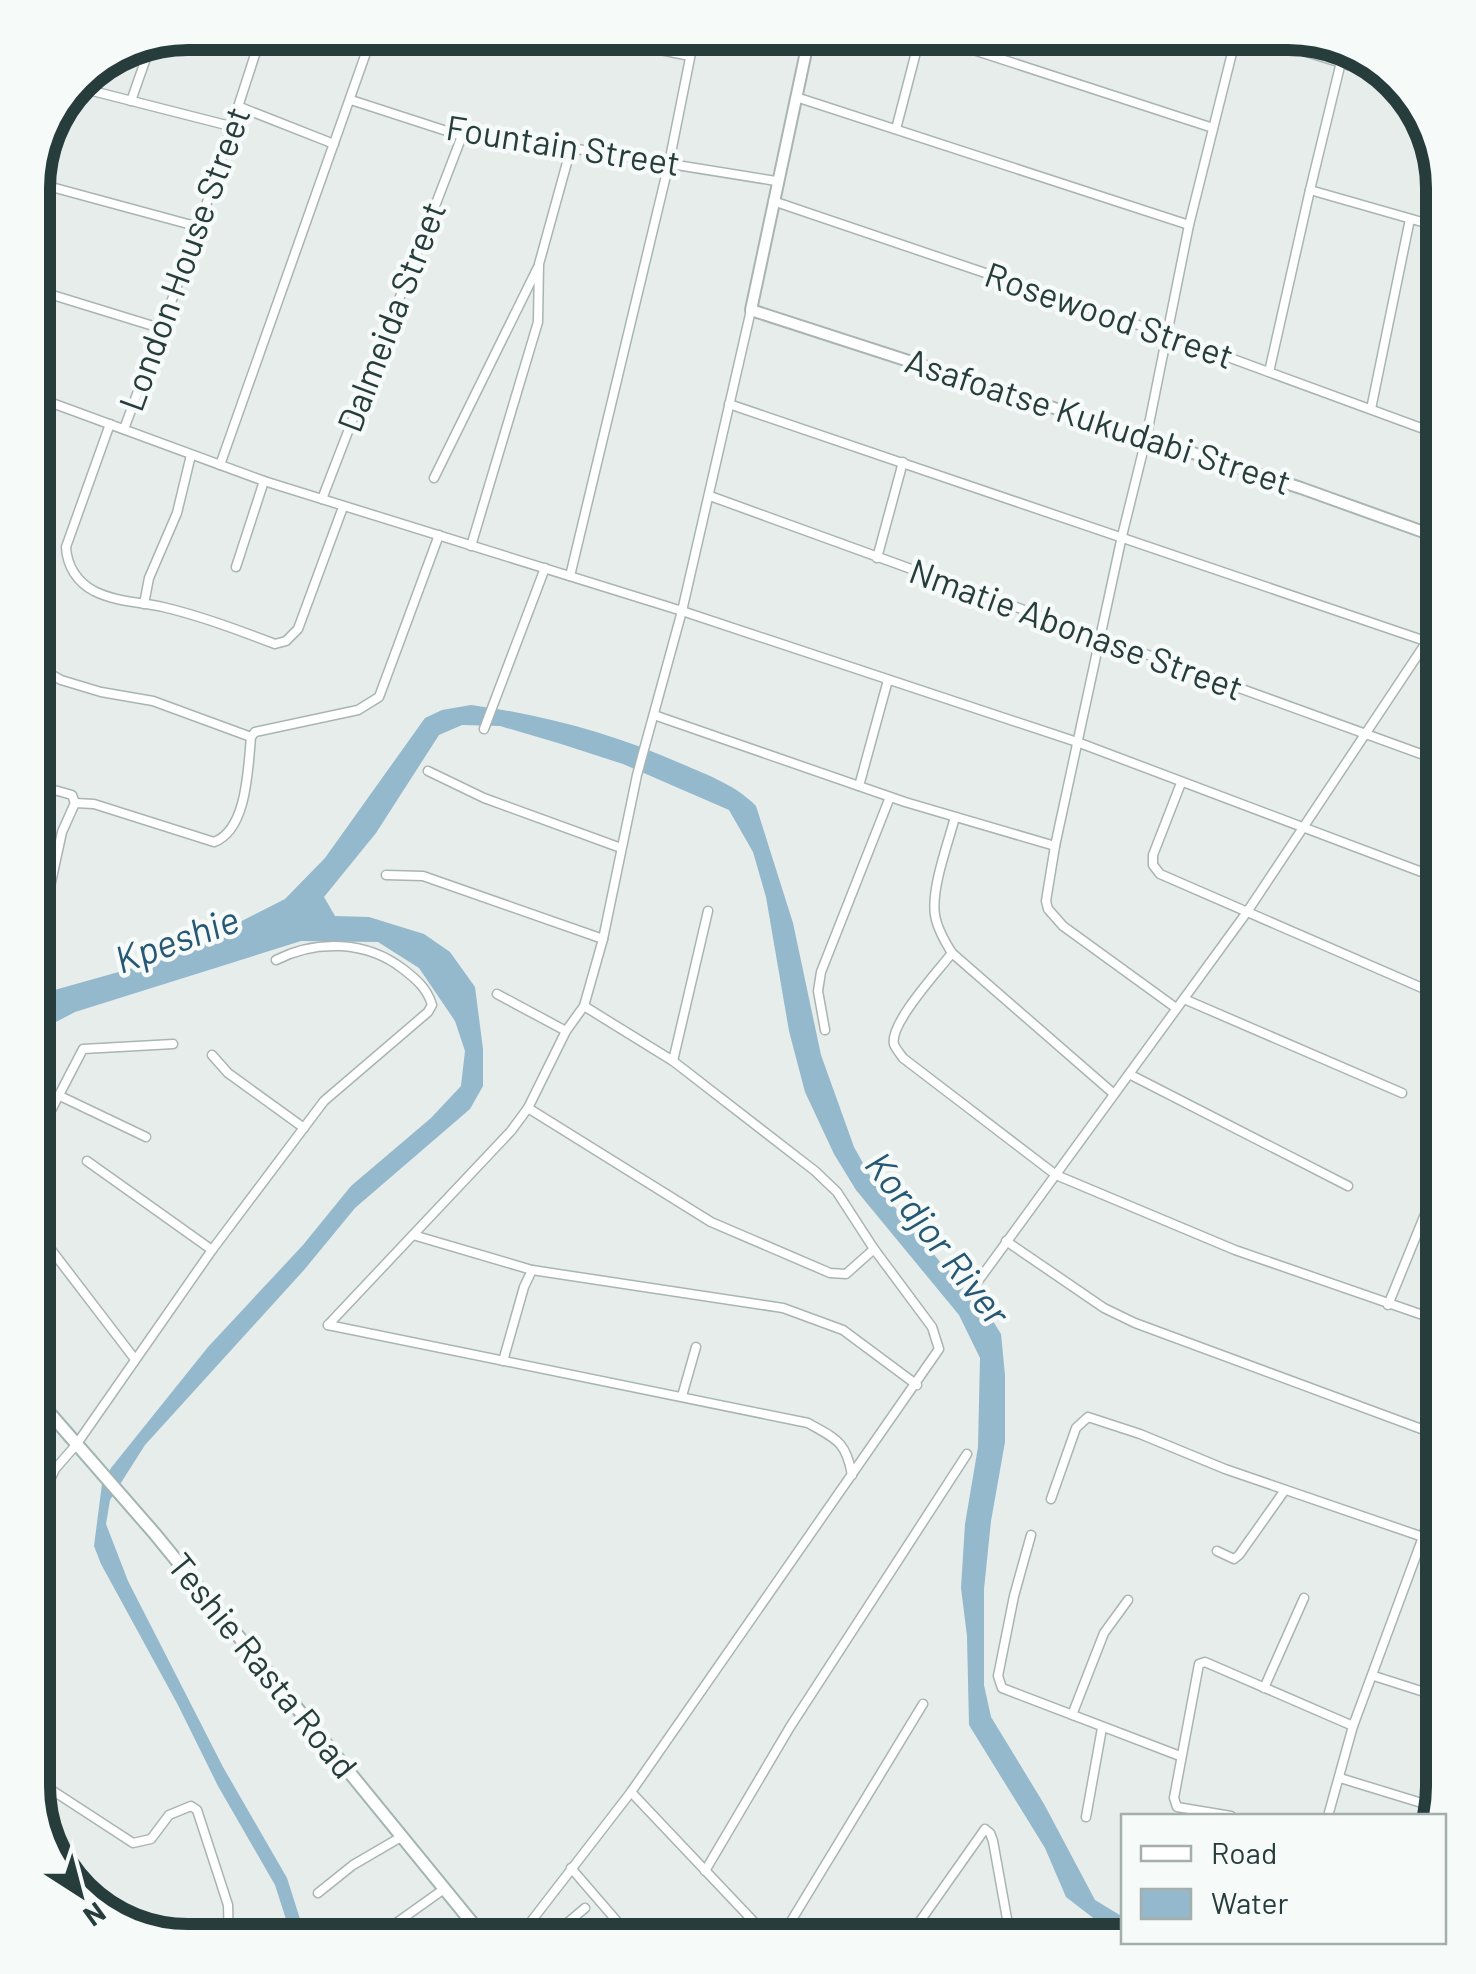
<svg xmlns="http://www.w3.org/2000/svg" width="1476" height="1974" viewBox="0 0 1476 1974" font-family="Barlow,sans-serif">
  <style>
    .water { fill: #94b8cc }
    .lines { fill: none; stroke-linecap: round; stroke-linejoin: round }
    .minor-casing { stroke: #a9b5b3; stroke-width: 11 }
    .tertiary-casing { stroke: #a9b5b3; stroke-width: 14 }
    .secondary-casing { stroke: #a2b5b2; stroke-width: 15 }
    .minor { stroke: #fff; stroke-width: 8 }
    .tertiary { stroke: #fff; stroke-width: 10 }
    .secondary { stroke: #fff; stroke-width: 11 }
    .labels { text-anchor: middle; stroke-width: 9; stroke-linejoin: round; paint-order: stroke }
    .street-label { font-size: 35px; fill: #263d3c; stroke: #f6faf9 }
    .water-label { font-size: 38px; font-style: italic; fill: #265774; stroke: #f6faf9 }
    .rim { fill: none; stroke: #263d3c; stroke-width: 12 }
  </style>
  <rect width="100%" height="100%" fill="#e6edeb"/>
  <path class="water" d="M 471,705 C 545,715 614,734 682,764 C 708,775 737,786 756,806 L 793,923 L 821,1055 L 854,1147 L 873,1181 L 941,1263 L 978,1297 L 1001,1334 L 1005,1375 L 1005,1442 L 991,1521 L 984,1589 L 984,1685 L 991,1717 L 1044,1804 L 1095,1900 L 1123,1917 L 1123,1941 L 1066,1897 L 1045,1848 L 969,1725 L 967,1636 L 961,1588 L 965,1524 L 978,1447 L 980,1358 L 959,1315 L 856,1190 L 834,1154 L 805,1092 L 789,1031 L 766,897 L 753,852 L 729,810 L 623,764 L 558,743 L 500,726 L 462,725 L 439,735 L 376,833 L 324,897 L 335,916 L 369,917 L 424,934 L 450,952 L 475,987 L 483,1049 L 483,1086 L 470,1109 L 355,1208 L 304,1270 L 145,1445 L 110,1500 L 106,1524 L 128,1581 L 223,1767 L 287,1878 L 307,1941 L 293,1941 L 275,1885 L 218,1786 L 178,1705 L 101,1564 L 94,1546 L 102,1484 L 111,1468 L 208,1347 L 303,1245 L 351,1186 L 431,1118 L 461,1086 L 465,1051 L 455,1021 L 419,968 L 378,942 L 301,941 L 75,1012 L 33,1034 L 33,1000 L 51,991 L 147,964 L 224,930 L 285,899 L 325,858 L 425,718 L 442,710 Z"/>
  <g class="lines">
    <defs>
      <g id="minor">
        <polyline points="577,33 690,56"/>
        <polyline points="921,33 1213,128"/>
        <polyline points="1246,33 1395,80"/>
        <polyline points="1341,62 1310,190 1443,228"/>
        <polyline points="1352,66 1357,51"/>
        <polyline points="77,87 234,127"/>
        <polyline points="796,97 1189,225"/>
        <polyline points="351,100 462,136 571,148 776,181"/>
        <polyline points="131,101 150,47"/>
        <polyline points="240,107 334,144"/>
        <polyline points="896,129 921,33"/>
        <polyline points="33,182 199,227"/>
        <polyline points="773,201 1165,334 1443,436"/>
        <polyline points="33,289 163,329"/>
        <polyline points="1269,372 1310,190"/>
        <polyline points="33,396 264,481 682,611 1077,742 1443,880"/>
        <polyline points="729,404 1443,647"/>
        <polyline points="1371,409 1410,219"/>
        <path d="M 110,424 L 66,547 C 67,566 77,582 94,591 C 116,602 140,602 163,607 C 201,616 238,630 275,644 L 286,641 L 298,629 L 343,507"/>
        <polyline points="124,429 199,227 262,33"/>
        <polyline points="220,465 373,33"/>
        <polyline points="434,478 538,267"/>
        <polyline points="710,496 1443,762"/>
        <polyline points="322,499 462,136"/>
        <polyline points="471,546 538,322 539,264 571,148"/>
        <polyline points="877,558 903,462"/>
        <polyline points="236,567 264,481"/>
        <polyline points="570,576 669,163 695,33"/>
        <polyline points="144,604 149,578 177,513 191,455"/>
        <polyline points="33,664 61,680 101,692 153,701 251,737"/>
        <polyline points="654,715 905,802 1055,846"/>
        <polyline points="484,729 545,568"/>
        <polyline points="428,771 484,798 621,848"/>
        <polyline points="1181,783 1153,855 1153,865 1160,874 1443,997"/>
        <polyline points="33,784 72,795 75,803"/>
        <polyline points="859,786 888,680"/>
        <path d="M 955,817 C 948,844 931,888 935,915 C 937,928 945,942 952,953 L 1114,1094"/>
        <polyline points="386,875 423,876 603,939"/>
        <path d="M 952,953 C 939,970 889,1024 894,1044 C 895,1048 901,1055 903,1058 L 1056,1175 L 1235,1250 L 1443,1322"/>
        <path d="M 33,965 L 62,832 L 75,803 L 94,804 L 214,842 C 247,830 248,769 251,737 L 255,732 L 358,710 L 379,697 L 439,535"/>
        <polyline points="497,994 566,1031"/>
        <polyline points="1184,999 1402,1093"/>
        <polyline points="1176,1008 1063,926 1048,909 1046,901 1055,846 1122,536 1146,439 1189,225 1237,33"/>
        <polyline points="825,1030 818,991 821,972 890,797"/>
        <polyline points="212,1055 228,1073 304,1128"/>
        <polyline points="673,1061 708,911"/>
        <polyline points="1129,1074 1348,1186"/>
        <polyline points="60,1096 146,1137"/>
        <polyline points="528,1108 711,1222 830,1273 846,1274 874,1249"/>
        <polyline points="33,1145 83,1049 173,1044"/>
        <polyline points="87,1161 212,1250"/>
        <polyline points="33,1226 134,1358"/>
        <polyline points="413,1235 532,1270"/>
        <polyline points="1006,1241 1104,1308 1135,1323 1443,1437"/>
        <polyline points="976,1284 1247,912 1443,617"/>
        <polyline points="1388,1305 1443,1170"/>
        <polyline points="328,1325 511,1131 528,1108 566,1031 584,1006 603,939 637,775 682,611 751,310"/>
        <path d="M 328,1325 L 808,1423 C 836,1439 846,1441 852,1475"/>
        <polyline points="503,1361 524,1287 532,1270 783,1308 843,1330 917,1385"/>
        <polyline points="682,1396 696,1347"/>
        <polyline points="1051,1499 1076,1428 1088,1417 1140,1434 1225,1469 1423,1537"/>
        <path d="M 33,1517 L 55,1469 L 76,1445 L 212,1250 L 324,1101 L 428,1012 L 432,1005 C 427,988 416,979 403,969 C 367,941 317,939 276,960"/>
        <polyline points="1031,1535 1014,1596 998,1676 1002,1688 1180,1756"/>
        <polyline points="1217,1551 1234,1559 1239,1555 1285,1490"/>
        <polyline points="1374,1676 1443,1698"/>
        <polyline points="1264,1688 1304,1598"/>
        <polyline points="1072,1715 1104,1633 1128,1600"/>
        <polyline points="1340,1778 1438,1808"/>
        <polyline points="33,1789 44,1785 133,1843 151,1839 169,1815 191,1806 197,1810 228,1905 229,1941"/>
        <polyline points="631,1792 772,1941"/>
        <polyline points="1231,1816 1177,1807 1174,1798 1199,1664 1205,1662 1353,1726"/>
        <polyline points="1328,1816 1353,1726 1423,1537 1443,1469"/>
        <polyline points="1086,1817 1102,1728"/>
        <polyline points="571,1868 634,1941"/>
        <polyline points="705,1871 790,1727 967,1454"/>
        <polyline points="318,1893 353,1865 401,1837"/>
        <polyline points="371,1941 444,1889"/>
        <polyline points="516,1941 631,1792 939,1349 932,1327 874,1249 837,1192 815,1171 673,1061 584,1006"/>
        <polyline points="546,1941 585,1908"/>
        <polyline points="779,1941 923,1704"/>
        <polyline points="906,1941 985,1829 990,1833 993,1841 1011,1941"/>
      </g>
      <polyline id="tertiary" points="810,33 751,310 1301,488 1443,539"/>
      <polyline id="secondary" points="33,1394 155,1534 487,1941"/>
    </defs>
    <use href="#minor" class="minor-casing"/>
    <use href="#tertiary" class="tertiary-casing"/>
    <use href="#secondary" class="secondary-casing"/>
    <use href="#minor" class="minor"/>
    <use href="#tertiary" class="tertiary"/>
    <use href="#secondary" class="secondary"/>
  </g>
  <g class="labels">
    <g class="street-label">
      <text transform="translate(563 146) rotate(9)" y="12">Fountain Street</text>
      <text transform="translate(185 259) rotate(-70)" y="12">London House Street</text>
      <text transform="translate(1109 316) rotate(19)" y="12">Rosewood Street</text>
      <text transform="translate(392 317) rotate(-69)" y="12">Dalmeida Street</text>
      <text transform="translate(1098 422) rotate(18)" y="12">Asafoatse Kukudabi Street</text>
      <text transform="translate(1076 630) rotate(20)" y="12">Nmatie Abonase Street</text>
      <text transform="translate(262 1666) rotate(51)" y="12">Teshie Rasta Road</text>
    </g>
    <g class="water-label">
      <text transform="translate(177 940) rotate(-20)" y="13">Kpeshie</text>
      <text transform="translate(937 1239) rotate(52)" y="13">Kordjor River</text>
    </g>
  </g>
  <path d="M0 0H1476V1974H0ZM188 50H1288A138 138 0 0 1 1426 188V1786A138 138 0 0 1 1288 1924H188A138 138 0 0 1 50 1786V188A138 138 0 0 1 188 50Z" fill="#f6faf9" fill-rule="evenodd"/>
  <path class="rim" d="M188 50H1288A138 138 0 0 1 1426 188V1786A138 138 0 0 1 1288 1924H188A138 138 0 0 1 50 1786V188A138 138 0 0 1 188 50Z"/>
  <rect x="1121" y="1814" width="325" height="130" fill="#f6faf9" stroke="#a3aead" stroke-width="2.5"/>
  <rect x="1141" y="1846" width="50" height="15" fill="#ffffff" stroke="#a3aead" stroke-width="2.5"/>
  <text x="1211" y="1864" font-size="30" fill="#263d3c">Road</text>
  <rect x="1141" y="1889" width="50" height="30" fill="#94b8cc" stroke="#a3aead" stroke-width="2.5"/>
  <text x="1211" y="1914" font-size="30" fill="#263d3c">Water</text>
  <g transform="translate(80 1894) rotate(144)" stroke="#f6faf9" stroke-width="8" paint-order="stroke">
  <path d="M0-8L18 38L0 25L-18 38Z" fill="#263d3c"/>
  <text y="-15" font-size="28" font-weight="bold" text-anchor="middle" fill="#263d3c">N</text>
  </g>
</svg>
